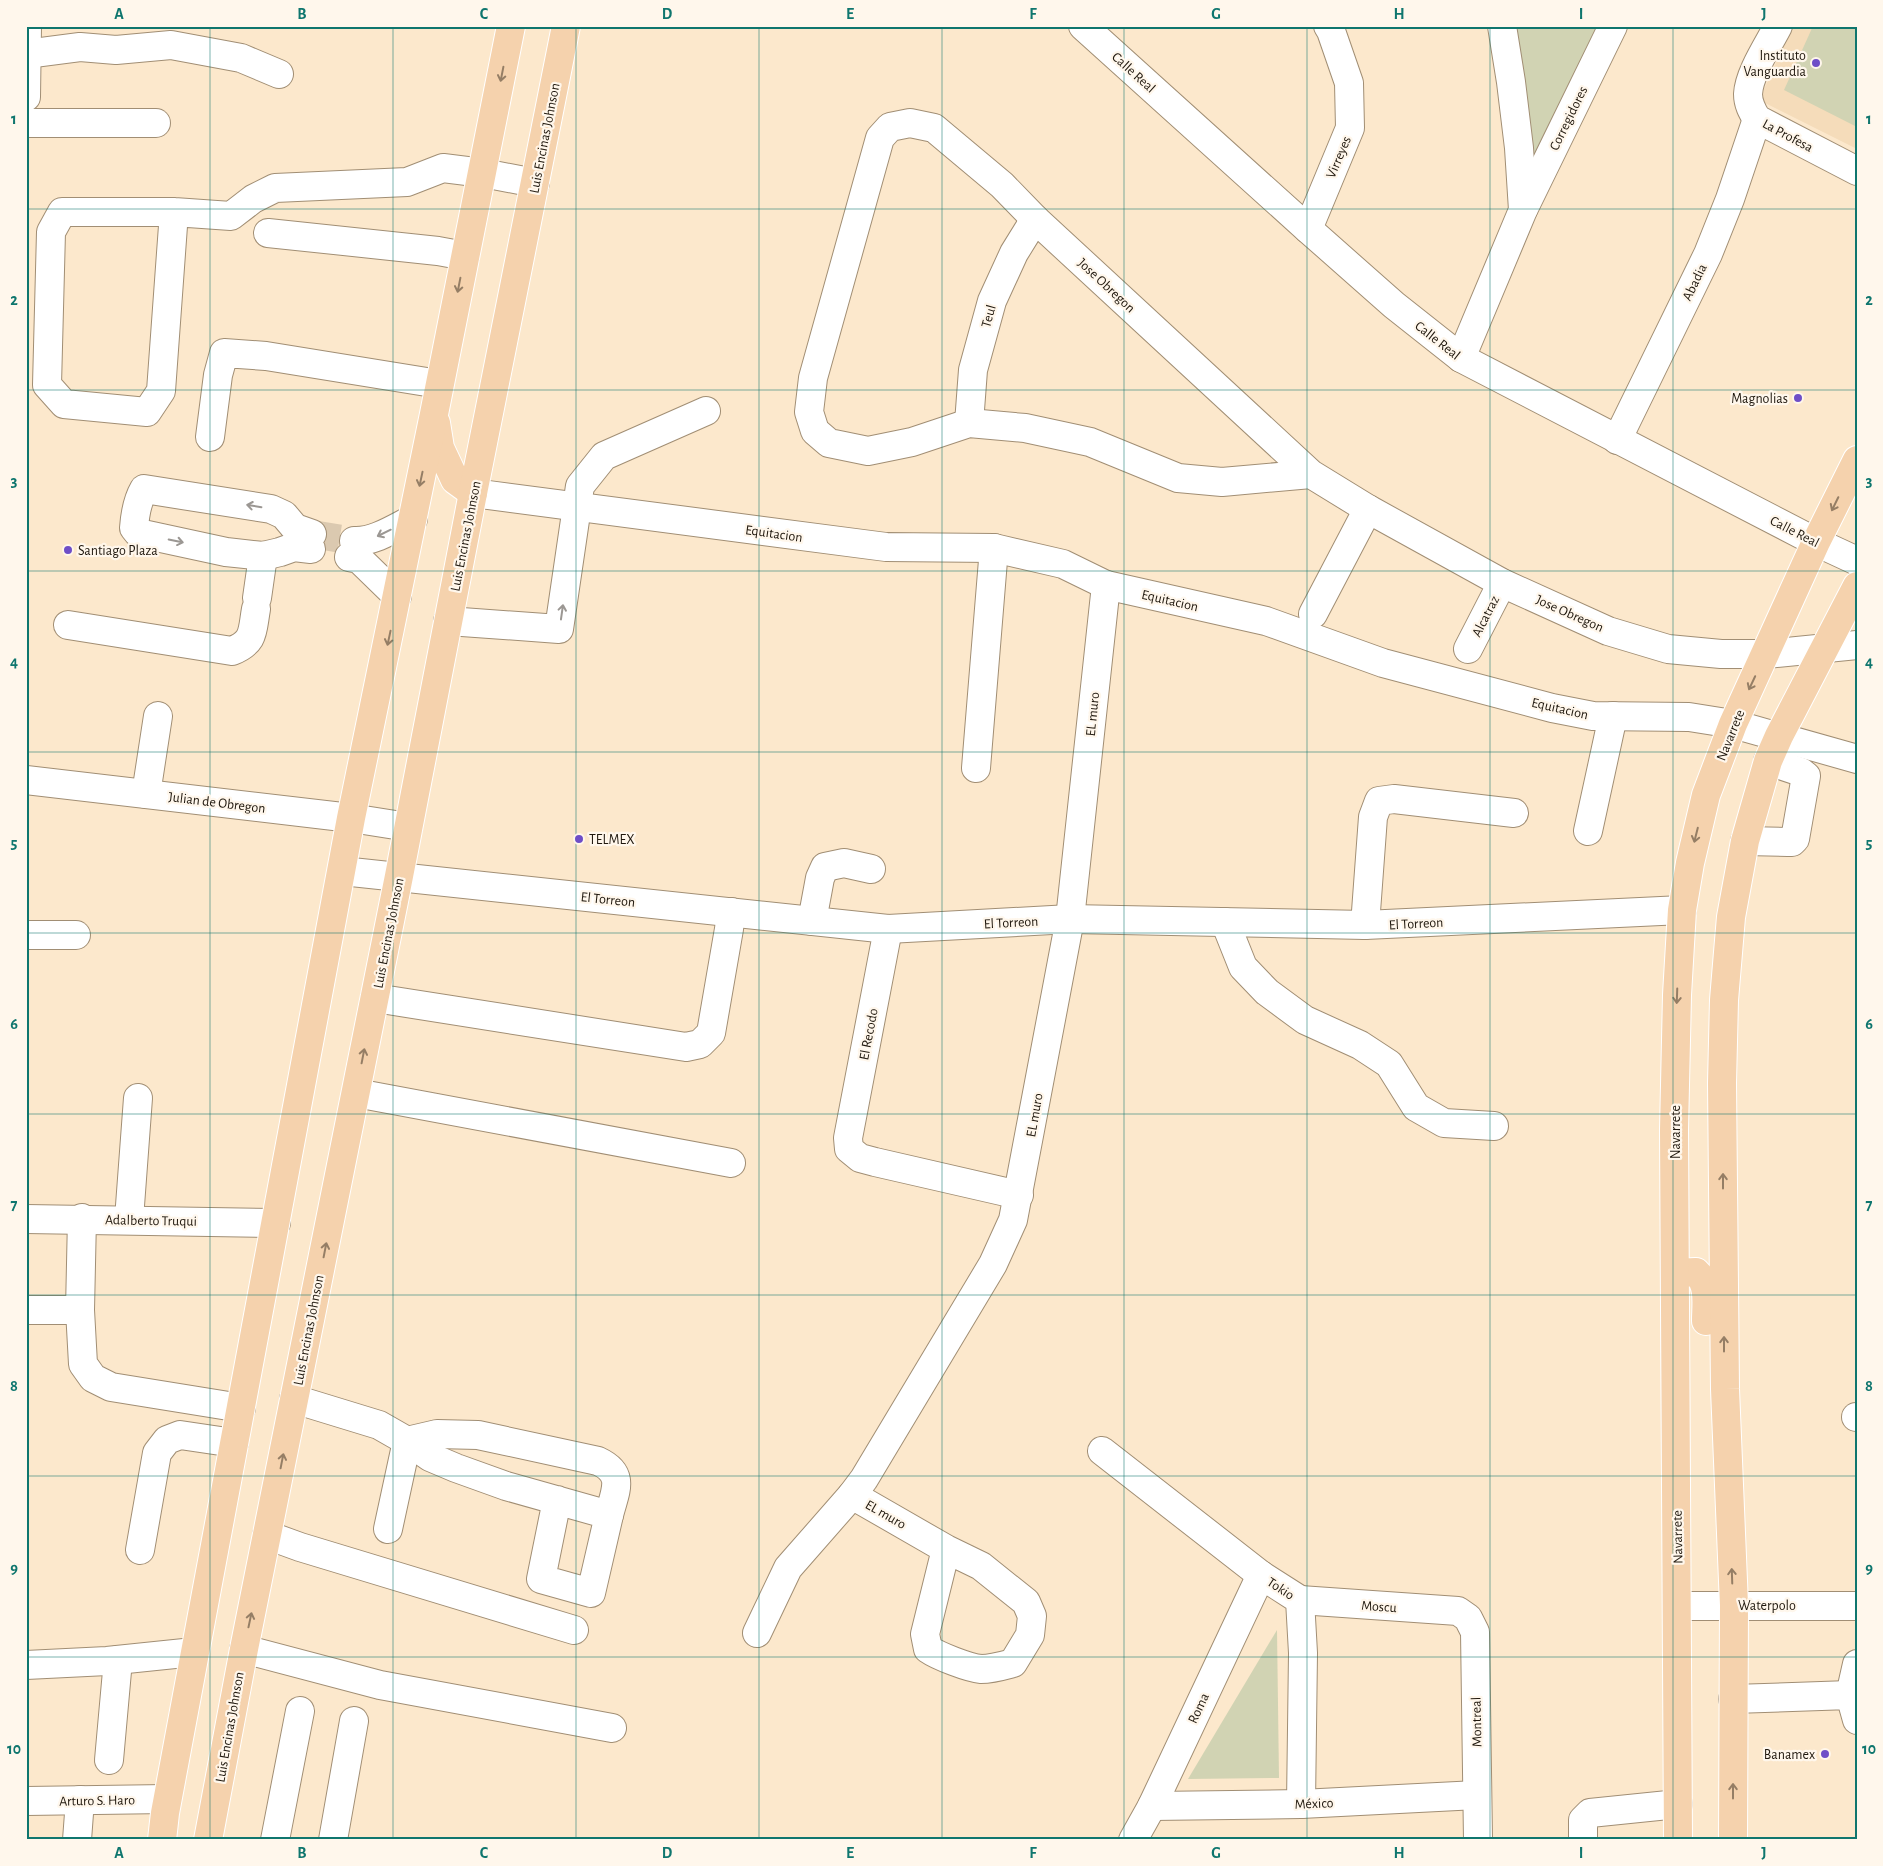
<svg xmlns="http://www.w3.org/2000/svg" width="1883" height="1866" viewBox="0 0 1883 1866" font-family="'Alegreya Sans',sans-serif">
  <style>
    .built { fill: #f5dcba }
    .green { fill: #d1d3b3 }
    .lines { fill: none; stroke-linecap: round; stroke-linejoin: round }
    .minor-tunnel { stroke: #dbc9b0; stroke-width: 28; stroke-dasharray: 28 14; stroke-linecap: butt }
    .minor-casing { stroke: #a18e74; stroke-width: 30 }
    .major-casing { stroke: #fff; stroke-width: 30 }
    .minor { stroke: #fff; stroke-width: 28 }
    .major { stroke: #f5d2ad; stroke-width: 28 }
    .oneway { stroke: #957e65 }
    .oneway2 { stroke: #9b9793 }
    .grid { fill: none; stroke: #0f766e; stroke-width: 1; stroke-opacity: 0.55 }
    .poi-dot { fill: #6e4ec7; stroke: #fff7ec; stroke-width: 2 }
    .labels { text-anchor: middle; stroke-width: 4.5; stroke-linejoin: round; paint-order: stroke }
    .poi-label { font-size: 14px; fill: #20180e; stroke: #fff7ec; text-anchor: end }
    .street-label { font-size: 14px; fill: #20180e; stroke: #fff7ec }
    .neatline { fill: none; stroke: #0f766e; stroke-width: 2 }
    .grid-label { font-size: 16px; text-anchor: middle; font-weight: bold; fill: #0f766e }
  </style>
  <rect width="100%" height="100%" fill="#fce8cc"/>
  <polygon class="built" points="1793,26 1857,26 1857,149 1759,100"/>
  <g class="green">
    <polygon points="1514,26 1604,26 1532,175"/>
    <polygon points="1813,26 1857,26 1857,127 1784,90"/>
    <polygon points="1277,1630 1279,1778 1188,1779"/>
  </g>
  <g class="lines">
    <polyline class="minor-tunnel" points="312,534 354,541"/>
    <defs>
      <g id="minor">
        <polyline points="1083,26 1308,229 1394,305 1461,358 1816,542 1857,561"/>
        <path d="M 1778,26 C 1769,44 1749,73 1748,94 C 1748,104 1752,111 1757,119 L 1857,171"/>
        <polyline points="26,54 80,47 116,50 171,45 241,58 279,74"/>
        <polyline points="26,97 27,26"/>
        <polyline points="26,123 156,123"/>
        <polyline points="1524,208 1613,26"/>
        <polyline points="174,212 161,391 147,412 64,404 47,385 51,232 62,212 174,212 231,216 253,199 275,188 407,182 443,168 483,173 535,183"/>
        <polyline points="1308,229 1350,128 1349,83 1331,31 1328,26"/>
        <polyline points="268,233 438,251 465,256"/>
        <polyline points="1461,358 1523,210 1519,148 1511,82 1502,26"/>
        <polyline points="969,423 973,370 992,301 1014,253 1035,219"/>
        <polyline points="210,437 218,375 224,353 266,356 439,384"/>
        <polyline points="1617,440 1708,254 1730,199 1757,119"/>
        <polyline points="1311,474 1035,219 1002,185 934,128 910,123 890,127 880,138 813,378 809,412 815,431 829,443 868,451 912,442 969,423 1025,428 1090,442 1178,478 1222,482 1311,474 1368,509 1502,583 1608,631 1668,649 1721,654 1766,654 1857,645"/>
        <polyline points="473,493 886,547 994,548 1063,564 1106,585 1266,621 1383,663 1552,708 1593,716 1689,717 1733,724 1857,759"/>
        <path d="M 354,541 C 374,542 395,528 413,519"/>
        <path d="M 311,549 L 294,547 L 280,552 L 263,556 L 226,552 L 138,533 L 134,528 C 135,514 137,501 144,489 L 271,509 L 284,515 L 295,528 L 312,534"/>
        <polyline points="349,557 359,559 397,596"/>
        <polyline points="257,598 263,556"/>
        <polyline points="1313,614 1368,509"/>
        <polyline points="448,621 559,629 580,486 604,456 706,411"/>
        <path d="M 68,625 L 232,651 C 255,642 252,631 256,609"/>
        <polyline points="1468,649 1502,583"/>
        <polyline points="976,768 994,548"/>
        <polyline points="26,780 351,818 408,827"/>
        <polyline points="146,794 158,716"/>
        <polyline points="1588,831 1613,716"/>
        <polyline points="1745,841 1788,842 1792,842 1795,839 1806,776 1801,772 1768,761"/>
        <polyline points="342,871 888,929 1070,919 1365,925 1682,910"/>
        <polyline points="812,921 820,878 825,867 844,863 871,869"/>
        <polyline points="1225,922 1243,967 1267,992 1305,1020 1360,1045 1389,1064 1416,1107 1444,1123 1494,1126"/>
        <polyline points="1365,925 1373,817 1379,801 1394,799 1514,813"/>
        <polyline points="888,929 848,1138 849,1149 860,1158 875,1162 1019,1195"/>
        <polyline points="26,935 76,935"/>
        <polyline points="375,998 686,1047 700,1044 711,1033 729,929 731,912"/>
        <polyline points="356,1093 731,1163"/>
        <polyline points="82,1218 80,1310 83,1364 93,1378 111,1387 241,1408"/>
        <polyline points="26,1219 276,1223"/>
        <polyline points="129,1219 138,1098"/>
        <polyline points="26,1310 80,1310"/>
        <polyline points="294,1399 379,1425 407,1441 430,1457 456,1468 506,1486 609,1515 591,1593 541,1579 557,1500"/>
        <polyline points="1856,1417 1857,1417"/>
        <polyline points="1102,1451 1261,1575 1300,1600 1303,1653 1301,1804"/>
        <path d="M 388,1529 L 407,1441 L 437,1434 L 478,1435 L 598,1461 C 626,1474 615,1491 609,1515"/>
        <polyline points="267,1535 300,1547 574,1630"/>
        <path d="M 946,1549 L 925,1634 L 928,1649 C 938,1656 969,1668 981,1669 C 992,1669 1002,1666 1013,1663 L 1030,1635 L 1032,1616 L 1026,1602 L 981,1566 L 946,1549 L 852,1495 L 864,1479 L 993,1264 L 1013,1220 L 1070,919 L 1106,585"/>
        <polyline points="140,1550 157,1453 167,1440 180,1435 234,1443"/>
        <polyline points="1300,1600 1458,1611 1468,1618 1475,1632 1478,1840"/>
        <polyline points="1678,1606 1857,1606"/>
        <polyline points="757,1633 788,1568 852,1495"/>
        <polyline points="244,1649 380,1685 612,1728"/>
        <polyline points="26,1665 107,1661 194,1652"/>
        <polyline points="1850,1695 1857,1664"/>
        <polyline points="1733,1699 1850,1695 1857,1720"/>
        <polyline points="109,1760 118,1660"/>
        <polyline points="26,1801 167,1799"/>
        <polyline points="1152,1806 1301,1804 1477,1795"/>
        <polyline points="77,1840 80,1800"/>
        <polyline points="275,1840 300,1711"/>
        <polyline points="333,1840 354,1721"/>
        <polyline points="1133,1840 1152,1806 1261,1575"/>
        <polyline points="1583,1840 1583,1820 1590,1813 1678,1804"/>
      </g>
      <g id="major">
        <polyline points="436,423 440,448 455,480 473,493"/>
        <path d="M 1675,1273 L 1696,1272 C 1710,1285 1706,1304 1706,1321"/>
        <polyline points="162,1840 165,1813 351,818 434,414 511,26"/>
        <polyline points="208,1840 244,1649 399,876 473,493 566,26"/>
        <polyline points="1678,1840 1674,1130 1677,995 1682,910 1690,863 1706,795 1733,724 1816,542 1857,460"/>
        <polyline points="1733,1840 1734,1605 1725,1389 1722,1083 1724,1000 1731,917 1745,841 1768,761 1779,736 1857,586"/>
      </g>
    </defs>
    <use href="#minor" class="minor-casing"/>
    <use href="#major" class="major-casing"/>
    <use href="#minor" class="minor"/>
    <use href="#major" class="major"/>
  </g>
  <defs><path id="oneway-shaft" d="M-6 0H5M1.5-3L5.5 0L1.5 3" fill="none" stroke-width="1.6" stroke-linecap="round" stroke-linejoin="round" transform="scale(1.25)"/></defs>
  <g class="oneway">
    <use href="#oneway-shaft" transform="translate(502 74) rotate(101)"/>
    <use href="#oneway-shaft" transform="translate(459 285) rotate(101)"/>
    <use href="#oneway-shaft" transform="translate(421 479) rotate(102)"/>
    <use href="#oneway-shaft" transform="translate(1835 504) rotate(116)"/>
    <use href="#oneway-shaft" transform="translate(389 638) rotate(102)"/>
    <use href="#oneway-shaft" transform="translate(1752 683) rotate(115)"/>
    <use href="#oneway-shaft" transform="translate(1696 835) rotate(104)"/>
    <use href="#oneway-shaft" transform="translate(1677 996) rotate(92)"/>
    <use href="#oneway-shaft" transform="translate(363 1056) rotate(-79)"/>
    <use href="#oneway-shaft" transform="translate(1723 1181) rotate(-90)"/>
    <use href="#oneway-shaft" transform="translate(325 1250) rotate(-79)"/>
    <use href="#oneway-shaft" transform="translate(1724 1344) rotate(-90)"/>
    <use href="#oneway-shaft" transform="translate(282 1461) rotate(-79)"/>
    <use href="#oneway-shaft" transform="translate(1732 1576) rotate(-92)"/>
    <use href="#oneway-shaft" transform="translate(250 1620) rotate(-78)"/>
    <use href="#oneway-shaft" transform="translate(1733 1791) rotate(-90)"/>
  </g>
  <g class="oneway2">
    <use href="#oneway-shaft" transform="translate(254 506) rotate(-171)"/>
    <use href="#oneway-shaft" transform="translate(384 533) rotate(154)"/>
    <use href="#oneway-shaft" transform="translate(176 541) rotate(12)"/>
    <use href="#oneway-shaft" transform="translate(562 612) rotate(-82)"/>
  </g>
  <path class="grid" d="M 210,26 L 210,1840M 393,26 L 393,1840M 576,26 L 576,1840M 759,26 L 759,1840M 942,26 L 942,1840M 1124,26 L 1124,1840M 1307,26 L 1307,1840M 1490,26 L 1490,1840M 1673,26 L 1673,1840M 26,209 L 1857,209M 26,390 L 1857,390M 26,571 L 1857,571M 26,752 L 1857,752M 26,933 L 1857,933M 26,1114 L 1857,1114M 26,1295 L 1857,1295M 26,1476 L 1857,1476M 26,1657 L 1857,1657"/>
  <g class="poi-dot">
    <circle cx="1816" cy="63" r="5"/>
    <circle cx="1798" cy="398" r="5"/>
    <circle cx="68" cy="550" r="5"/>
    <circle cx="579" cy="839" r="5"/>
    <circle cx="1825" cy="1754" r="5"/>
  </g>
  <g class="labels">
    <g class="poi-label">
      <text x="1806" y="60">Instituto<tspan x="1806" dy="16">Vanguardia</tspan></text>
      <text x="1788" y="403">Magnolias</text>
      <text x="78" y="555" text-anchor="start">Santiago Plaza</text>
      <text x="589" y="844" text-anchor="start">TELMEX</text>
      <text x="1815" y="1759">Banamex</text>
    </g>
    <g class="street-label">
      <text transform="translate(1134 72) rotate(42)" y="5">Calle Real</text>
      <text transform="translate(1568 118) rotate(-64)" y="5">Corregidores</text>
      <text transform="translate(1788 135) rotate(28)" y="5">La Profesa</text>
      <text transform="translate(544 138) rotate(-79)" y="5">Luis Encinas Johnson</text>
      <text transform="translate(1338 157) rotate(-67)" y="5">Virreyes</text>
      <text transform="translate(1694 282) rotate(-64)" y="5">Abadia</text>
      <text transform="translate(1107 285) rotate(43)" y="5">Jose Obregon</text>
      <text transform="translate(988 316) rotate(-74)" y="5">Teul</text>
      <text transform="translate(1438 340) rotate(38)" y="5">Calle Real</text>
      <text transform="translate(1795 531) rotate(27)" y="5">Calle Real</text>
      <text transform="translate(774 533) rotate(8)" y="5">Equitacion</text>
      <text transform="translate(465 536) rotate(-79)" y="5">Luis Encinas Johnson</text>
      <text transform="translate(1170 600) rotate(13)" y="5">Equitacion</text>
      <text transform="translate(1570 613) rotate(24)" y="5">Jose Obregon</text>
      <text transform="translate(1485 616) rotate(-63)" y="5">Alcatraz</text>
      <text transform="translate(1560 708) rotate(13)" y="5">Equitacion</text>
      <text transform="translate(1092 714) rotate(-84)" y="5">EL muro</text>
      <text transform="translate(1730 735) rotate(-68)" y="5">Navarrete</text>
      <text transform="translate(217 802) rotate(7)" y="5">Julian de Obregon</text>
      <text transform="translate(608 899) rotate(6)" y="5">El Torreon</text>
      <text transform="translate(1011 922) rotate(-3)" y="5">El Torreon</text>
      <text transform="translate(1416 923) rotate(-3)" y="5">El Torreon</text>
      <text transform="translate(388 933) rotate(-79)" y="5">Luis Encinas Johnson</text>
      <text transform="translate(868 1034) rotate(-79)" y="5">El Recodo</text>
      <text transform="translate(1034 1115) rotate(-80)" y="5">EL muro</text>
      <text transform="translate(1675 1132) rotate(-90)" y="5">Navarrete</text>
      <text transform="translate(151 1220) rotate(1)" y="5">Adalberto Truqui</text>
      <text transform="translate(308 1330) rotate(-79)" y="5">Luis Encinas Johnson</text>
      <text transform="translate(886 1514) rotate(30)" y="5">EL muro</text>
      <text transform="translate(1677 1537) rotate(-91)" y="5">Navarrete</text>
      <text transform="translate(1281 1588) rotate(33)" y="5">Tokio</text>
      <text x="1767" y="1610">Waterpolo</text>
      <text transform="translate(1379 1606) rotate(4)" y="5">Moscu</text>
      <text transform="translate(1198 1708) rotate(-65)" y="5">Roma</text>
      <text transform="translate(1476 1722) rotate(-91)" y="5">Montreal</text>
      <text transform="translate(229 1727) rotate(-80)" y="5">Luis Encinas Johnson</text>
      <text transform="translate(97 1800) rotate(-1)" y="5">Arturo S. Haro</text>
      <text transform="translate(1314 1803) rotate(-2)" y="5">México</text>
    </g>
  </g>
  <rect width="1883" height="1866" fill="none" stroke="#fff7ec" stroke-width="55"/>
  <rect x="28" y="28" width="1828" height="1810" class="neatline"/>
  <g class="grid-label">
    <text x="119" y="19">A</text>
    <text x="302" y="19">B</text>
    <text x="484" y="19">C</text>
    <text x="667" y="19">D</text>
    <text x="850" y="19">E</text>
    <text x="1033" y="19">F</text>
    <text x="1216" y="19">G</text>
    <text x="1399" y="19">H</text>
    <text x="1581" y="19">I</text>
    <text x="1764" y="19">J</text>
    <text x="14" y="124">1</text>
    <text x="1869" y="124">1</text>
    <text x="14" y="305">2</text>
    <text x="1869" y="305">2</text>
    <text x="14" y="486">3</text>
    <text x="1869" y="486">3</text>
    <text x="14" y="667">4</text>
    <text x="1869" y="667">4</text>
    <text x="14" y="848">5</text>
    <text x="1869" y="848">5</text>
    <text x="14" y="1029">6</text>
    <text x="1869" y="1029">6</text>
    <text x="14" y="1210">7</text>
    <text x="1869" y="1210">7</text>
    <text x="14" y="1391">8</text>
    <text x="1869" y="1391">8</text>
    <text x="14" y="1573">9</text>
    <text x="1869" y="1573">9</text>
    <text x="14" y="1754">10</text>
    <text x="1869" y="1754">10</text>
    <text x="119" y="1858">A</text>
    <text x="302" y="1858">B</text>
    <text x="484" y="1858">C</text>
    <text x="667" y="1858">D</text>
    <text x="850" y="1858">E</text>
    <text x="1033" y="1858">F</text>
    <text x="1216" y="1858">G</text>
    <text x="1399" y="1858">H</text>
    <text x="1581" y="1858">I</text>
    <text x="1764" y="1858">J</text>
  </g>
</svg>
